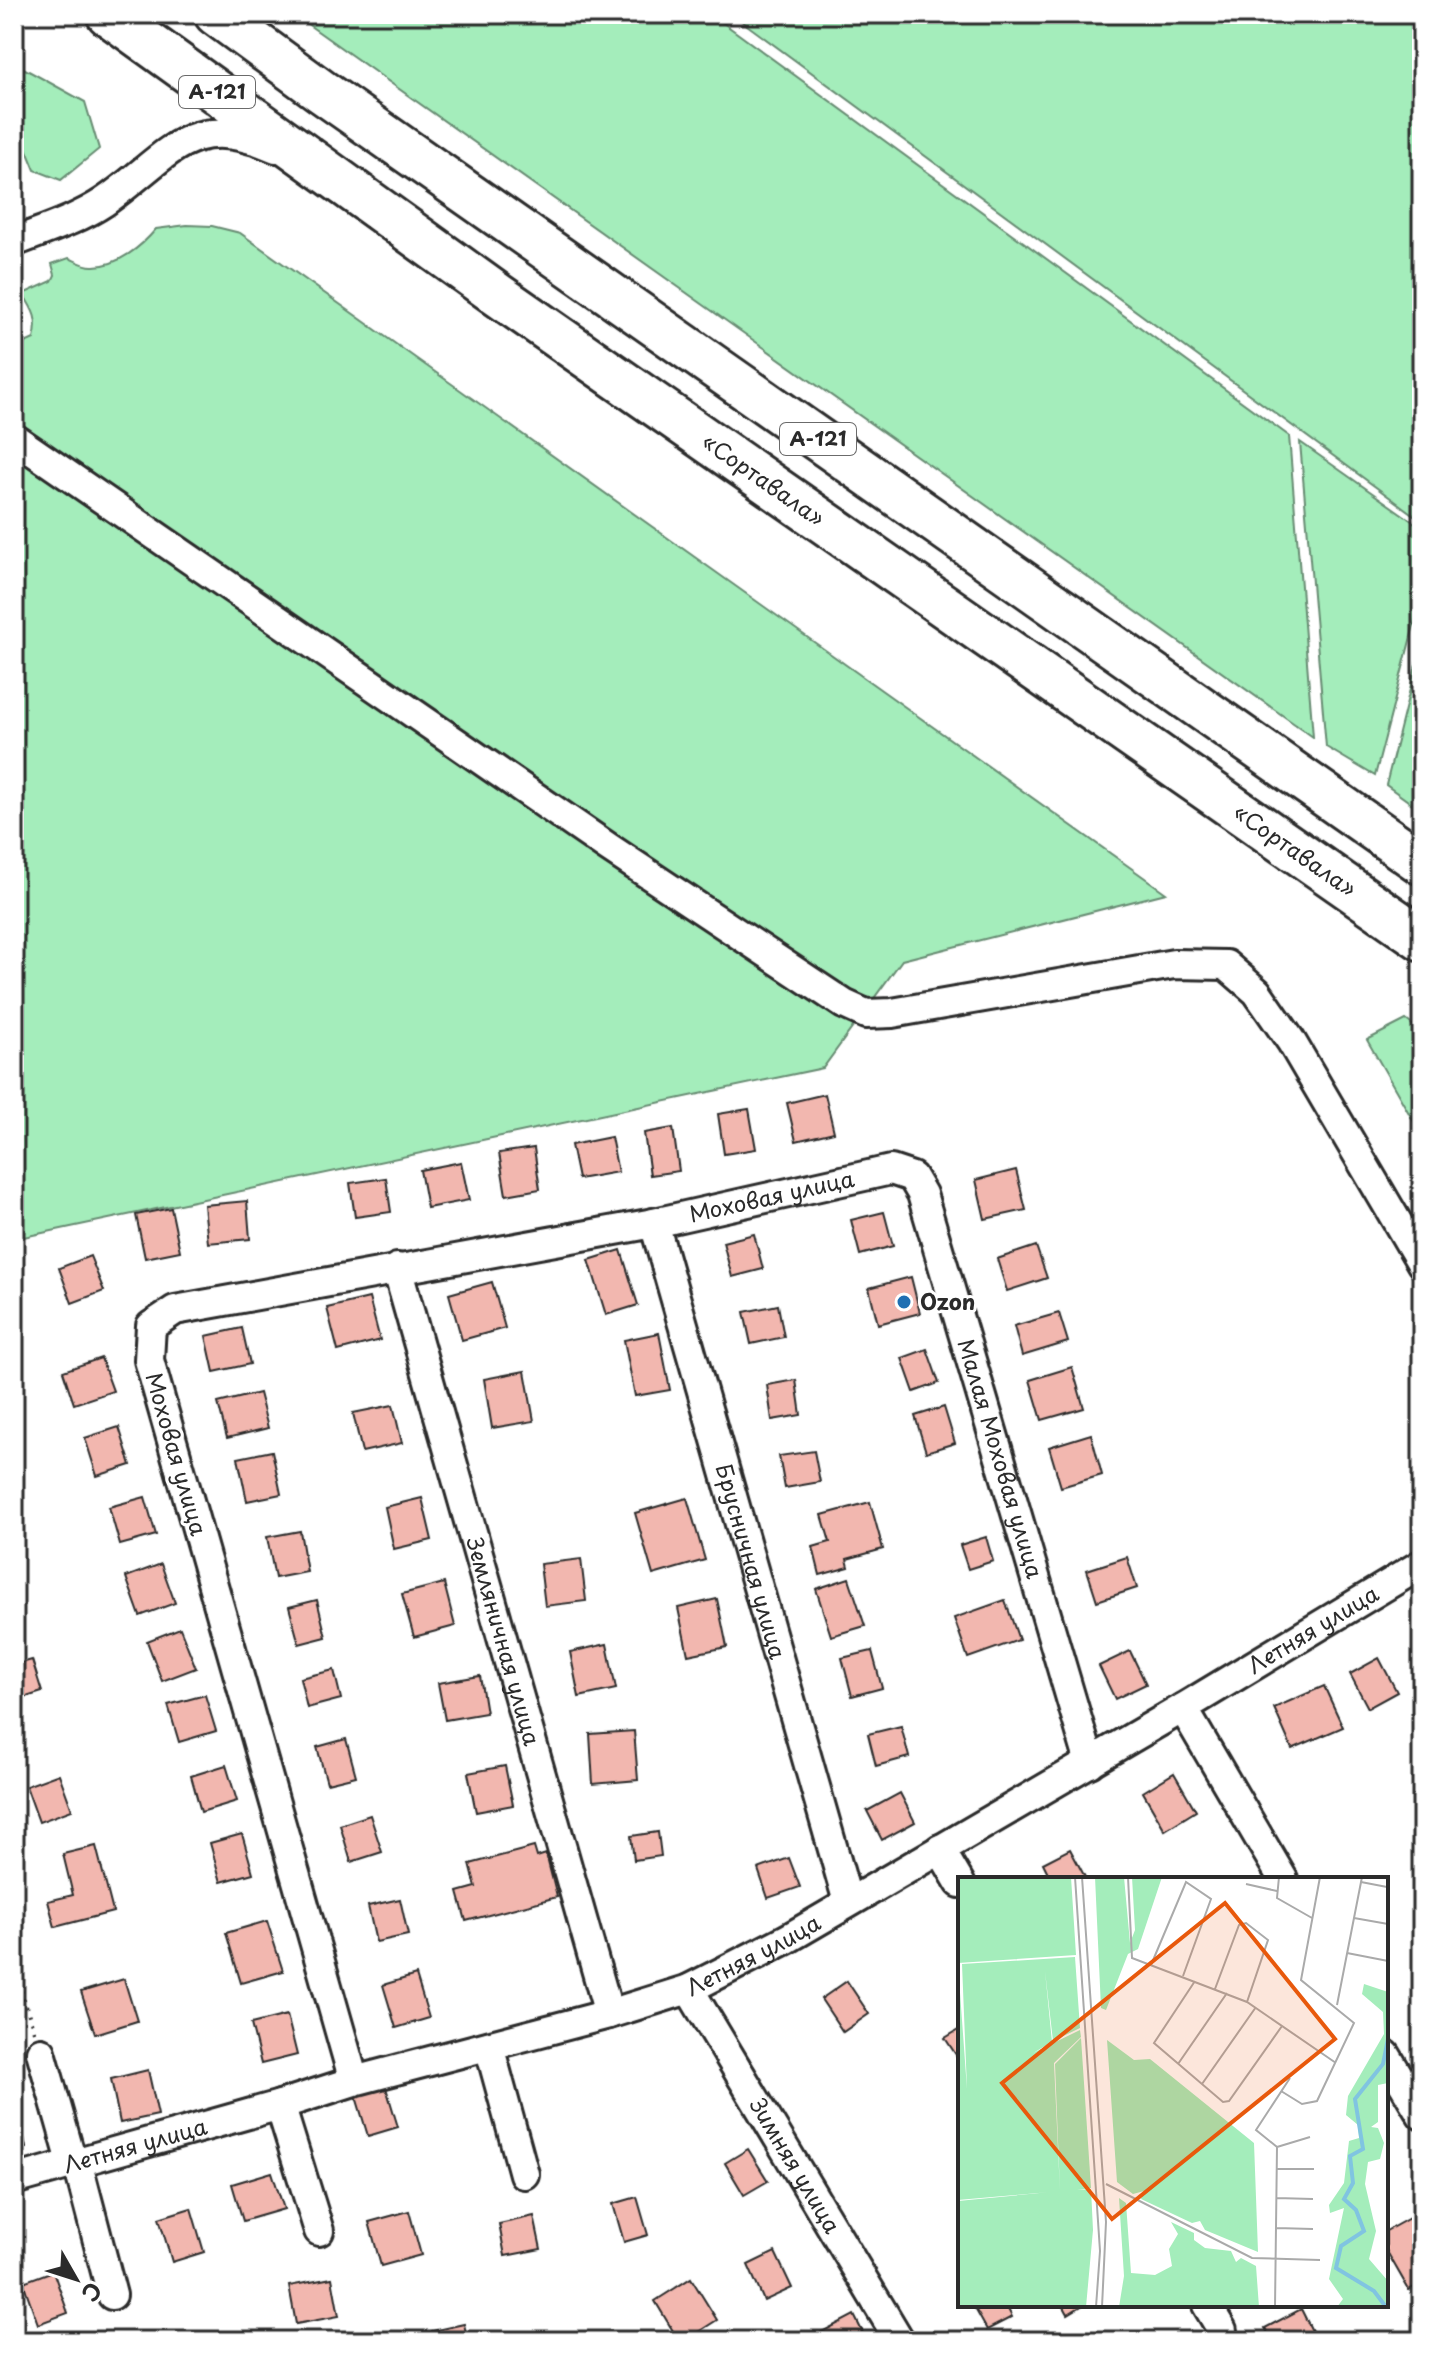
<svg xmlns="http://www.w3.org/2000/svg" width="1436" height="2355" viewBox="0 0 1436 2355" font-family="'Playpen Sans',sans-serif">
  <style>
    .green { fill: #a4edbb; stroke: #688c73; stroke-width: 2 }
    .building { fill: #f2b7af; stroke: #2b2b2b; stroke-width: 2 }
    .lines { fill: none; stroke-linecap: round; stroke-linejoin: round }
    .minor-casing { stroke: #2b2b2b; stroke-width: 34 }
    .highway-casing { stroke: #2b2b2b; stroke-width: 48 }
    .path { stroke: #2b2b2b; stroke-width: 4; stroke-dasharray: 2 6; stroke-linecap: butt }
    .minor { stroke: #fff; stroke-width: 28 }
    .highway { stroke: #fff; stroke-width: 42 }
    .poi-dot { fill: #1f6fb2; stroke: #fff; stroke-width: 3 }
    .labels { text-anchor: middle; stroke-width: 6; stroke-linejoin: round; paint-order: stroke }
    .shield { fill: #fff; stroke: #6b6b6b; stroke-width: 2 }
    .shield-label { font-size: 20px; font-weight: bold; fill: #2b2b2b }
    .street-label { font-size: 22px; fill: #2b2b2b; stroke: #fff }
    .poi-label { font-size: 22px; font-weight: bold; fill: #2b2b2b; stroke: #fff; text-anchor: start }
    .inset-river { fill: none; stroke: #80c4e1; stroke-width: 4 }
    .inset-road { fill: none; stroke: #aaa; stroke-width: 2 }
    .view { fill: #e8590c; fill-opacity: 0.15; stroke: #e8590c; stroke-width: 4 }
    .inset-edge { fill: none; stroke: #2b2b2b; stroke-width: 4 }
  </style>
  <rect width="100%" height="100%" fill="#fff"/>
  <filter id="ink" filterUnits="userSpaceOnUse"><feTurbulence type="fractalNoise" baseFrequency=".0125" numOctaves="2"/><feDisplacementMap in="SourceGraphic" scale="16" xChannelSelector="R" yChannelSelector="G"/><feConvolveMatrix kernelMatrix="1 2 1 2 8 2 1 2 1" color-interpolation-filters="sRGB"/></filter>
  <g filter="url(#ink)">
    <g class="green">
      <polygon points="312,14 711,14 1289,436 1313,737 306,23"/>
      <polygon points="732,14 1422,14 1422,521"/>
      <polygon points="14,63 85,102 99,149 61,180 35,170 26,148 14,139"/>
      <path d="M 187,225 L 212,226 L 240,233 L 1166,893 L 902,960 L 823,1068 L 14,1239 L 14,348 L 34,339 C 39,320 34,311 23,294 L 52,281 L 55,275 L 52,264 L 69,258 C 76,261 86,267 94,266 C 118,266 142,246 156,229 Z"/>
      <polygon points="1300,442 1422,528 1422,594 1375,776 1326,747"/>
      <polygon points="1422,641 1422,811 1386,785"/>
      <polygon points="1406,1020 1422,1032 1422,1136 1367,1040"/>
    </g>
    <g class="building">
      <polygon points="825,1094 834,1132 796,1141 787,1103"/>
      <polygon points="749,1109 756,1149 724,1154 718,1114"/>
      <polygon points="673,1128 679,1171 650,1175 644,1133"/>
      <polygon points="611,1137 618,1172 578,1179 571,1145"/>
      <polygon points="534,1148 540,1189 506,1195 499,1153"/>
      <polygon points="461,1162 469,1200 427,1208 420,1170"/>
      <polygon points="1016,1170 1026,1210 985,1219 976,1180"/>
      <polygon points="386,1178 391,1212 355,1217 350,1183"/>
      <polygon points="247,1201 250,1239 208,1243 204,1205"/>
      <polygon points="171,1208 180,1251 145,1258 136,1215"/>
      <polygon points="884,1212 893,1246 860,1255 851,1220"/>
      <polygon points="754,1234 763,1269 732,1277 723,1242"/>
      <polygon points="1036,1246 1047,1278 1007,1291 997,1259"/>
      <polygon points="621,1250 638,1305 606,1315 589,1260"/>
      <polygon points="90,1256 104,1291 72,1303 59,1268"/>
      <polygon points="911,1277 920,1313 878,1324 869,1288"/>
      <polygon points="492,1282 505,1328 462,1340 449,1294"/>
      <polygon points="369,1298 380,1340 338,1351 327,1308"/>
      <polygon points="778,1305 784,1337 751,1344 744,1312"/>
      <polygon points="1059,1313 1068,1342 1022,1356 1014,1326"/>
      <polygon points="242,1328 250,1364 214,1372 206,1336"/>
      <polygon points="659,1333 670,1390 635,1396 624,1340"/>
      <polygon points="927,1349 939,1383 914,1392 902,1358"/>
      <polygon points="101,1358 113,1391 74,1404 63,1371"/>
      <polygon points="1072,1367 1084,1408 1042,1420 1030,1380"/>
      <polygon points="525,1371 534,1421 492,1428 484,1379"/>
      <polygon points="796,1380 801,1415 772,1420 767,1385"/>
      <polygon points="259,1393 268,1428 227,1438 218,1403"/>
      <polygon points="393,1405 402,1443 362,1452 353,1413"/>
      <polygon points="944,1407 955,1443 926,1452 915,1416"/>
      <polygon points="119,1427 131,1465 97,1476 85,1438"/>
      <polygon points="1091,1434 1102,1475 1061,1487 1049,1447"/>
      <polygon points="272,1451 281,1494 247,1501 238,1458"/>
      <polygon points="814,1451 820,1482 785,1488 779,1456"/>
      <polygon points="145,1497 156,1535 120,1545 109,1507"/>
      <polygon points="422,1498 432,1540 394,1549 385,1507"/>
      <polygon points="687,1498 705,1560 653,1575 635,1513"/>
      <polygon points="870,1502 883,1549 847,1559 849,1567 820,1575 813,1547 830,1542 822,1515"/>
      <polygon points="300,1531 307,1572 275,1578 267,1537"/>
      <polygon points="986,1537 993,1561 968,1569 960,1545"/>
      <polygon points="1127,1557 1137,1588 1097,1601 1087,1570"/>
      <polygon points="581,1559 586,1601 545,1606 540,1564"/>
      <polygon points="161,1564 175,1603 140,1616 126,1577"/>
      <polygon points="849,1578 865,1626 831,1636 816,1589"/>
      <polygon points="444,1583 455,1626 414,1637 402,1594"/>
      <polygon points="717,1599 727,1647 688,1655 678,1608"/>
      <polygon points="317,1600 326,1637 299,1644 289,1607"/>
      <polygon points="1005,1600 1019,1640 968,1658 954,1618"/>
      <polygon points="180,1628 196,1668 162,1681 147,1641"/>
      <polygon points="607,1644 616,1689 579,1697 570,1652"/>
      <polygon points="872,1651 882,1688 852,1696 842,1658"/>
      <polygon points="1130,1651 1146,1684 1115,1699 1099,1666"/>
      <polygon points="1379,1658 1397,1692 1368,1708 1350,1674"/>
      <polygon points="32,1660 42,1692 14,1701 14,1665"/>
      <polygon points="334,1670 341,1699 307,1708 300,1678"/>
      <polygon points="480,1676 486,1713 445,1720 438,1683"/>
      <polygon points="1324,1686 1343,1727 1292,1749 1274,1708"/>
      <polygon points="205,1695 216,1731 179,1742 168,1705"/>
      <polygon points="901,1726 909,1757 876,1766 868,1734"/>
      <polygon points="634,1731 638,1780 593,1784 590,1734"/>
      <polygon points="346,1739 356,1776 327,1783 317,1747"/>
      <polygon points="226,1765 237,1801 201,1812 191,1776"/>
      <polygon points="505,1766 513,1805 476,1812 468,1773"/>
      <polygon points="1174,1773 1196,1811 1165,1830 1143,1792"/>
      <polygon points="59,1774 72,1810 39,1822 26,1786"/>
      <polygon points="900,1793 915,1822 882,1840 867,1811"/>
      <polygon points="370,1815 382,1852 351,1862 340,1825"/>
      <polygon points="658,1832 661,1856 634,1860 631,1836"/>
      <polygon points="242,1834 253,1873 221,1882 210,1843"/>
      <polygon points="96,1846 113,1912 55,1927 48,1901 73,1895 63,1854"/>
      <polygon points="534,1847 537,1857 546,1854 557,1897 466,1921 458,1892 476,1887 470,1864"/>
      <polygon points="1070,1849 1086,1879 1051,1879 1043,1863"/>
      <polygon points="789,1858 800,1887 768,1898 758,1869"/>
      <polygon points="400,1899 408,1935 376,1942 368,1906"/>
      <polygon points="267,1921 283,1971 241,1983 226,1933"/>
      <polygon points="416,1975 429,2018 396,2028 383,1985"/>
      <polygon points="124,1979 137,2021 95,2034 81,1992"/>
      <polygon points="847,1981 869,2014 843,2032 821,1999"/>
      <polygon points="287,2015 297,2055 261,2064 251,2024"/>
      <polygon points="960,2029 960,2061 945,2038"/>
      <polygon points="148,2070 158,2115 120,2123 111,2079"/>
      <polygon points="384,2081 398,2127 368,2136 354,2090"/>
      <polygon points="18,2105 26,2148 14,2150 14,2106"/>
      <polygon points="748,2149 768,2181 744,2195 725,2163"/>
      <polygon points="272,2172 284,2209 243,2221 232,2184"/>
      <polygon points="637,2197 648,2235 624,2242 613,2204"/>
      <polygon points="191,2208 204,2252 172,2262 159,2218"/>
      <polygon points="409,2211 421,2255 381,2266 369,2222"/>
      <polygon points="534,2216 541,2249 505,2256 499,2224"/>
      <polygon points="1413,2216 1422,2232 1422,2282 1409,2290 1386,2250 1386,2231"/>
      <polygon points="775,2252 792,2288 764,2301 748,2265"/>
      <polygon points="53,2271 68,2313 38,2324 23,2282"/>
      <polygon points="332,2278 339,2316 296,2324 289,2286"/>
      <polygon points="691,2278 717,2320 684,2341 679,2341 655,2301"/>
      <polygon points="973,2305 1006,2305 1012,2317 987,2330"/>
      <polygon points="1063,2305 1083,2305 1068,2314"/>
      <polygon points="1301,2309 1317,2341 1272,2341 1265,2328"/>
      <polygon points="854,2315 867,2341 825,2341 820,2333"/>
      <polygon points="464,2324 468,2341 435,2341 432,2331"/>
    </g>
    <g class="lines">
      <defs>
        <g id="minor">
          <path d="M 14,242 C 44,230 77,220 104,202 C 169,157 188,109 276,148"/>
          <polyline points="14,438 609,848 844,1004 866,1014 892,1013 1174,964 1226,965 1257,992 1291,1041 1422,1264"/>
          <path id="s1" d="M 654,1223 L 848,1902"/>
          <path id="s2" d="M 397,1268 L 609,2014"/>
          <polyline points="1183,1708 1283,1879"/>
          <polyline points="940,1849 960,1883"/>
          <path id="s3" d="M 689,1989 L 900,2341"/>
          <polyline points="489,2046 524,2174"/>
          <polyline points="41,2052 72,2162"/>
          <polyline points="1386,2055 1422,2115"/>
          <path id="s4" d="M 354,2081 L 149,1360 L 151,1326 L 175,1310 L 654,1223 L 891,1170 L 912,1177 L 922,1194 L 1090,1763"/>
          <polyline points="280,2105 319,2231"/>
          <polyline points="77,2161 112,2295"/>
          <path id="s5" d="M 14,2180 L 280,2105 L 354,2081 L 609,2014 L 689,1989 L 787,1939 L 1183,1708 L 1422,1564"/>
          <polyline points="1207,2305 1222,2330 1222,2341"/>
        </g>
        <g id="highway">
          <path id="s6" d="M 108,14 L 498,295 L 1422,939"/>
          <polyline points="216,14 321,91 1422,863"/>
        </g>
      </defs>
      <use href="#minor" class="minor-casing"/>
      <use href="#highway" class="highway-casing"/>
      <polyline class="path" points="14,1968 34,2031"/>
      <use href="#minor" class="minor"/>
      <use href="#highway" class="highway"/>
    </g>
  </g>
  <circle class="poi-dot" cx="904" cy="1302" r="8"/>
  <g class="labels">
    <g class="shield">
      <rect x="179" y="76" width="76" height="32" rx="6"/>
      <rect x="780" y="423" width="76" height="32" rx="6"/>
    </g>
    <g class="shield-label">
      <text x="217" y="99">А-121</text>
      <text x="818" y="446">А-121</text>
    </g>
    <g class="street-label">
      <text dy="8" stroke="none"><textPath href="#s6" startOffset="804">«Сортавала»</textPath></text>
      <text dy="8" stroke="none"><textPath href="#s6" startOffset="1452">«Сортавала»</textPath></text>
      <text dy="8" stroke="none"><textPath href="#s4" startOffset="1420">Моховая улица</textPath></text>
      <text transform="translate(176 1454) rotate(74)" y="8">Моховая улица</text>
      <text dy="8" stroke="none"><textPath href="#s4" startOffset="1860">Малая Моховая улица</textPath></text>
      <text dy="8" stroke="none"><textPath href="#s1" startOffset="352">Брусничная улица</textPath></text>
      <text dy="8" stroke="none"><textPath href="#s5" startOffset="1422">Летняя улица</textPath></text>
      <text dy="8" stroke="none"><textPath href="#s2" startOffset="388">Земляничная улица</textPath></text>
      <text dy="8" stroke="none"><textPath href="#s5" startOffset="774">Летняя улица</textPath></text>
      <text dy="8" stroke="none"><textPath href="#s5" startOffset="126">Летняя улица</textPath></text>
      <text dy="8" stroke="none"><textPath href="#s3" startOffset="206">Зимняя улица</textPath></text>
    </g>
    <g class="poi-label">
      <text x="920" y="1310">Ozon</text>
    </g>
  </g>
  <g transform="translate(958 1877)">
    <rect width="430" height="430" fill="#fff"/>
    <path d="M 0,0 L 113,0 L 118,78 L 0,86 ZM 137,0 L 166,0 L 172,66 L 177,53 L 174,0 L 204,0 L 180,72 L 170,77 L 148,133 L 143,131 ZM 117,80 L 122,151 L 95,164 L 87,94 L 94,165 L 75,176 L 122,153 L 123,160 L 96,186 L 102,315 L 97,187 L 123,161 L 133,311 L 119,313 L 133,312 L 135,353 L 128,430 L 0,430 L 0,324 L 92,315 L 0,323 L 0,88 L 9,212 L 4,87 ZM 406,107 L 430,115 L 430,206 L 420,208 L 420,245 L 413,250 L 420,251 L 426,266 L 422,282 L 410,285 L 407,307 L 418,354 L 411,382 L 430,404 L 430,430 L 379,430 L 385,422 L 371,402 L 386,331 L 372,336 L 371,328 L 386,306 L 391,264 L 401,261 L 400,248 L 388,238 L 390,219 L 426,157 L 425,135 L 404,117 ZM 149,163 L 176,183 L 192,182 L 296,266 L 300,375 L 247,353 L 242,344 L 234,346 L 183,322 L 186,314 L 175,317 L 159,305 ZM 161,321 L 168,326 L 173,396 L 197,398 L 214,389 L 211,372 L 220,357 L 213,345 L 236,356 L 236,363 L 247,371 L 273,374 L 278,385 L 283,381 L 298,389 L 301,430 L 161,430 L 166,399 Z" fill="#a4edbb"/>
    <path class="inset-river" d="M 430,121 L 430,156M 428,430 L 416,414 L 378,391 L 383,369 L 406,354 L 398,333 L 386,322 L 395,306 L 392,279 L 405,272 L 397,222 L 425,187 L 430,162"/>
    <path class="inset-road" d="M 117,0 L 142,374 L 138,430M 124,0 L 148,345 L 144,430M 170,0 L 174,81 L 289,125 L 378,186M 321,0 L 319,21 L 354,41M 403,5 L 429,10M 288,7 L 319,14M 396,41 L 430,47M 389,76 L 430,84M 193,88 L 228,5 L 253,22 L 225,99M 237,104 L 196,166 L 265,225 L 271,224 L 324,149M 257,112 L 281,48 L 288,46 L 310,63 L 289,125M 379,128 L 404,0M 220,187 L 269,116M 244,207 L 298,130M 323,214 L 344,227 L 359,224 L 396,146 L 343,103 L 362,0M 319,270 L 352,260M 319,292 L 356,292M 148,307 L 294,381 L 362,383M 318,321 L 355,322M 318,351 L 355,352M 317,430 L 319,270 L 298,253 L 332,201"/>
    <path class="view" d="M 267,26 L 377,162 L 154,342 L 44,206 Z"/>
    <rect width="430" height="430" class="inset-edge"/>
  </g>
  <rect width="1436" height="2355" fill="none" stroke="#fff" stroke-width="48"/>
  <rect x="24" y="24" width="1388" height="2307" fill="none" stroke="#2b2b2b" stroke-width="3" filter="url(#ink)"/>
  <g transform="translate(76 2279) rotate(129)" stroke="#ffffff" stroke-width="6" paint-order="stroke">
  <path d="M0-6L14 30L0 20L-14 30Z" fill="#2b2b2b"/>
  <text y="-12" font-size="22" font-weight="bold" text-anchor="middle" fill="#2b2b2b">С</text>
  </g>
</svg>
